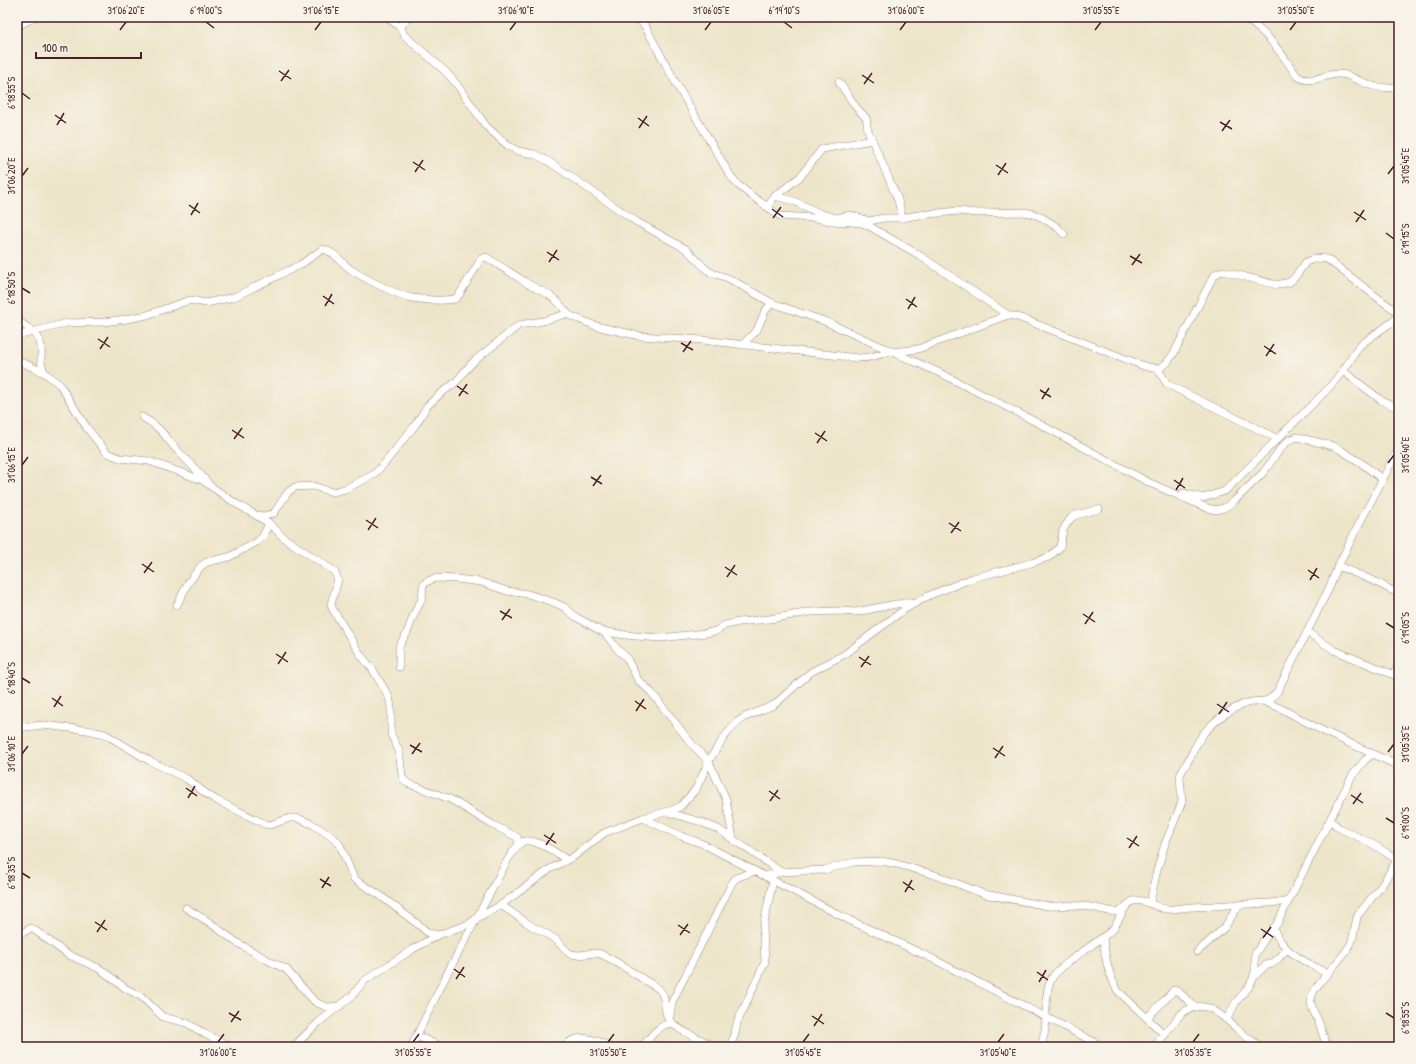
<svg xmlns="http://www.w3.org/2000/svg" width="1416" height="1064" viewBox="0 0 1416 1064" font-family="'Patrick Hand',sans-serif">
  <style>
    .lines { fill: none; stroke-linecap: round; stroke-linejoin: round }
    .minor-casing { stroke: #9c827a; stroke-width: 8 }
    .minor { stroke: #fff; stroke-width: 7 }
    .ticks { fill: none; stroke: #4a1f2b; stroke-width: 1.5 }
    .neatline { fill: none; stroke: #4a1f2b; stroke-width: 1.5 }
    .ticks-label { font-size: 10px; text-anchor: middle; fill: #4a1f2b }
  </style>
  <rect width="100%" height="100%" fill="#f7f3e8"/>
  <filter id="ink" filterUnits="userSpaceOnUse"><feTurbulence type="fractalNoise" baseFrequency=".025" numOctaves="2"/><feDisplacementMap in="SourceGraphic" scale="8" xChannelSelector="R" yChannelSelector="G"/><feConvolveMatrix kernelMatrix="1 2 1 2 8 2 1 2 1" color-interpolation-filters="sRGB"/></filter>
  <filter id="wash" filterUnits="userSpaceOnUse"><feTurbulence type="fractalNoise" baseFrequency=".012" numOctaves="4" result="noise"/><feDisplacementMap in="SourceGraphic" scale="16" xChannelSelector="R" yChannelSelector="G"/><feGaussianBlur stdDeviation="0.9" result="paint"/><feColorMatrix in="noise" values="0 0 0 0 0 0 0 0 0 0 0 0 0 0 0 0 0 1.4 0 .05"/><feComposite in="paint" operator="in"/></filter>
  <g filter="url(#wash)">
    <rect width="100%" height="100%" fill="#ede5c9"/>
  </g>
  <g filter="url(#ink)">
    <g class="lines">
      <defs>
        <g id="minor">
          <polyline points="387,17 401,28"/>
          <path d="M 409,17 C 402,23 399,27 404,35 L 446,72 L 458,86 L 486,126 L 507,145 L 518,151 L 534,154 L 548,161 L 637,222 L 686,249 L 707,270 L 712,273 L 728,278 L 772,303 L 824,321 L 940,373 L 1034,421 L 1150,483 L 1207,508 L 1216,510 L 1224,508 L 1233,502 L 1263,473 L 1281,448 L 1288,441 L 1297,437 L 1333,446 L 1339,449 L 1360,462 L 1382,479"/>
          <polyline points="633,17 640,21 645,26 678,87 730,175 738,185 752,196 780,216 815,218 831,221 852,222 862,223 869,226 919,255 1008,315"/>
          <path d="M 1242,17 C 1266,30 1282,54 1297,76 C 1311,86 1325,73 1339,74 C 1347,74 1353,78 1360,81 C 1372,87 1386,90 1399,86"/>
          <polyline points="17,27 34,17"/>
          <polyline points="839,82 856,107 866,118 867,122 867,128 898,200 902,218"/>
          <polyline points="775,196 794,201 819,213 837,218 851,215 869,221 884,218 901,218 919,215 958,211 977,213 1025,212 1034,214 1041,217 1057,227 1064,234"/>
          <polyline points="767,207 775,196 800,177 822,149 872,140"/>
          <path d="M 17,320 C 25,326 37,332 40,342 C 44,353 37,359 45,373"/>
          <path d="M 17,336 L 67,323 L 103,322 L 127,319 L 147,315 L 190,300 L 206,303 L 234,297 L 300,265 L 323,249 C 334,251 342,263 350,269 C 364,278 396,295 412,298 C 425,300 442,301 455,299 L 459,295 L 481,259 L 486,257 L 530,285 L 548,294 L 558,302 L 569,315"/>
          <polyline points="742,345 757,330 765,311 772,303"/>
          <polyline points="893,352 918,349 1008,315 1018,317 1144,366 1158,369 1167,363 1174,353 1213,277 1217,273 1223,271 1277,285 1290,282 1295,277 1306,262 1311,260 1315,258 1327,259 1382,301 1399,313"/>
          <polyline points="17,360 45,373 60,385 87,428 107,453 120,458 149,461 202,480 235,503 269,523 284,538 334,571 338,580 331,604 332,608 360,654 373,670 389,697 391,707 391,734 399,751 402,775 403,779 407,783 450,799 493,825 517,837 519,844"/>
          <polyline points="1158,369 1167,384 1278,439"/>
          <polyline points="1343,371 1381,400 1399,409"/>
          <path d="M 142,417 C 162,428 164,436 179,452 C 188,462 198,471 207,482"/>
          <polyline points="1183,493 1203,498 1225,491 1326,391 1343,371 1360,345 1399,317"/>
          <path d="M 256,515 L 264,516 L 274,513 L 288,492 L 295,487 L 313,486 L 332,492 L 337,491 L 345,489 L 373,475 L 384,464 L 416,424 L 427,406 L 440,394 L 456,382 L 464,372 L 474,361 L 519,325 L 543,321 L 566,314 L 596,326 L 640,336 L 703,340 L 858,358 C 870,358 878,356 889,351"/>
          <polyline points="1338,566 1374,581 1399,594"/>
          <polyline points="177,605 188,583 201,566 207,562 229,557 257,542 263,536 269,523"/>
          <polyline points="604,632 618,650 626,657 638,680 651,692 691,743 709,762 726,799 733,839"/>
          <polyline points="1307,632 1334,650 1399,677"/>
          <polyline points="399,667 399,646 407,633 414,614 422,599 423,586 426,582 435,578 457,579 481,582 507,591 528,594 553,602 564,607 576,617 601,631 625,635 660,638 706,633 716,631 725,625 739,622 769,619 811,612 838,611 856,612 896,604 912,603"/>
          <polyline points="1394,674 1399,664"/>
          <polyline points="1265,702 1280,708 1323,731 1399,766"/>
          <polyline points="17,728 43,725 87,730 105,734 150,761 187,779 208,795 218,801 265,824 270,825 290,818 297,818 312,824 334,838 340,845 354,879 378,894 419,925 428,933 438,935"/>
          <polyline points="667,812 701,822 718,829 781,872"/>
          <polyline points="643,818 681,836 703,844 847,919 931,958 1104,1047"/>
          <polyline points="1330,820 1339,828 1371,843 1399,861"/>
          <path d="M 766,876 L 781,872 L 824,870 L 854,862 L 881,861 L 897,864 L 935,875 L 984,894 L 1048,906 C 1059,907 1071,904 1083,906 C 1093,907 1104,910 1114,912 L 1119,912 L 1125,908"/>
          <path d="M 1150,903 L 1156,874 L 1165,844 L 1182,802 L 1180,776 L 1182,771 C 1186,764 1191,757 1194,749 C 1197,744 1200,738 1204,733 C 1215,720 1230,709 1247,703 C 1264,698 1263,707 1277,692 L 1330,586 L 1338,566 L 1357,528 L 1399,448"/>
          <path d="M 501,905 L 533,927 L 547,934 L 556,940 L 570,954 L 579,955 L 594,953 L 601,954 L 616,962 L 659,989 C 667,997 663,1008 668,1018 C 674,1030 705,1041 717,1047"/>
          <polyline points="186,908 209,922 236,942 273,963 286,969 315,1002 327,1007 340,1006"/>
          <path d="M 1273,928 C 1284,954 1305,961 1328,974"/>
          <polyline points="17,934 24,932 31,928 33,929 67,954 100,969 125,988 142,997 163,1017 187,1023 205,1034 232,1047"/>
          <path d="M 1103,938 C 1105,956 1108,975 1118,991 L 1165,1035"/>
          <polyline points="1197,952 1224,928 1239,905"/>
          <polyline points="1254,977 1266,965 1272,964 1279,958 1287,949"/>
          <polyline points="670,1016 672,1002 732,883 736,878 755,871"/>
          <polyline points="1147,1018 1174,990 1179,992 1195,1007"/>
          <polyline points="1227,1019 1236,1002 1248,988 1253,979 1255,972 1255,954 1266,937 1277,924 1289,900"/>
          <polyline points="417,1036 442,1047"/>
          <polyline points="293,1047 318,1023 353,995 364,981 413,949 438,935 469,924 477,918 501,905 550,869 573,857 604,833 643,818 673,810 681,806 696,789 710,759 725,736 737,722 745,717 774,705 811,672 845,654 905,609 930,595 973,578 1031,563 1049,557 1060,547 1063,530 1068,522 1073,516 1099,509"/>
          <path d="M 411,1047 L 448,972 L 507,861 C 511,855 515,847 521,843 C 531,834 557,854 566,859"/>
          <path d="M 565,1047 C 574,1032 597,1039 610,1047"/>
          <path d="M 642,1047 C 651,1036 658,1025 672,1023"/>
          <polyline points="730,1047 735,1034 737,1023 765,962 763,928 773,880"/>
          <path d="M 1040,1047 C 1051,1025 1041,998 1052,978 C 1059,965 1099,942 1112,930 C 1119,923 1123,904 1133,901 C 1145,898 1155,908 1166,909 C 1174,910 1184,907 1193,907 C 1223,905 1254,904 1284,902 L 1289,900 L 1352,776 L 1365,760 L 1373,754"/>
          <path d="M 1154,1047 L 1181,1014 C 1203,997 1218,1012 1235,1027 C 1242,1034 1250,1039 1258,1045"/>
          <path d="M 1327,1047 C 1324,1039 1322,1031 1319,1023 C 1317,1017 1312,1011 1311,1003 C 1309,987 1342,961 1350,945 C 1355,936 1354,925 1358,915 L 1382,885 L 1397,860 L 1399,860"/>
        </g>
      </defs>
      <use href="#minor" class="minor-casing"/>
      <use href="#minor" class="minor"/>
    </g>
  </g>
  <path class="ticks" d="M 206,22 L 214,28M 784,22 L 792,28M 120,30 L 126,22M 315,30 L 321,22M 510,30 L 516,22M 705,30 L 711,22M 900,30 L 906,22M 1095,30 L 1101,22M 1290,30 L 1296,22M 279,71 L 291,79M 862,75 L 874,83M 281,81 L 289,70M 864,84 L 872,73M 22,93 L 30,99M 55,115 L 66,123M 638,118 L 649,126M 1220,122 L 1232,129M 57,125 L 64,113M 639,128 L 647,116M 1222,131 L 1230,120M 413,162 L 425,170M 996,165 L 1008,173M 415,172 L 423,160M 1388,174 L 1394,166M 998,175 L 1006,163M 22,176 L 28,168M 189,205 L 200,213M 772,209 L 783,217M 1354,212 L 1366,220M 191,215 L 198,203M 773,218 L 781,207M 1356,222 L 1364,210M 1386,233 L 1394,239M 547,252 L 559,260M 1130,256 L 1142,263M 549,262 L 557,250M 1132,265 L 1140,254M 22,288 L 30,293M 323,296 L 334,304M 906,299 L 917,307M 325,306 L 332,294M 908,309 L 915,297M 98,339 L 110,347M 681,343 L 693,350M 1264,346 L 1276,354M 100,349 L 108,337M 683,352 L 691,341M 1266,356 L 1274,344M 457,386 L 468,394M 1040,390 L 1051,397M 459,396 L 467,384M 1042,399 L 1049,388M 232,430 L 244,438M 815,433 L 827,441M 234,439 L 242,428M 817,443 L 825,431M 1388,463 L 1394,455M 22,465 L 28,457M 591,477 L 602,484M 1174,480 L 1185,488M 593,486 L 601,475M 1176,490 L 1183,478M 366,520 L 378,528M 949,523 L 961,531M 368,530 L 376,518M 951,533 L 959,522M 142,564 L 154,572M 725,567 L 737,575M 1308,570 L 1319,578M 144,573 L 152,562M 727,577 L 735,565M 1310,580 L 1317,568M 500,611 L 512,618M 1083,614 L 1095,622M 502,620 L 510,609M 1386,623 L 1394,628M 1085,624 L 1093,612M 276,654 L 288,662M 859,657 L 871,665M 278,664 L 286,652M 861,667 L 869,656M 22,678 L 30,683M 52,698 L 63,706M 635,701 L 646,709M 1217,704 L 1229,712M 54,707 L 61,696M 636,711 L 644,699M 1219,714 L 1227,702M 410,745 L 422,752M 993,748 L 1005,756M 1388,752 L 1394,744M 22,754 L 28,746M 412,754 L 420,743M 995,758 L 1003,746M 186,788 L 197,796M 769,791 L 780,799M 1351,795 L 1363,803M 188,798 L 195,786M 770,801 L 778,790M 1353,804 L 1361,793M 1386,818 L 1394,823M 544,835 L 556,843M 1127,838 L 1139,846M 546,845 L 554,833M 1129,848 L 1137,836M 22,873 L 30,878M 320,879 L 331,886M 903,882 L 914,890M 322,888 L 329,877M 905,892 L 912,880M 95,922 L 107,930M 678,925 L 690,933M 1261,929 L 1273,937M 97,932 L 105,920M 680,935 L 688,924M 1263,938 L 1271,927M 454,969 L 465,977M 1037,972 L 1048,980M 456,979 L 464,967M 1039,982 L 1046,970M 229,1013 L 241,1020M 1386,1013 L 1394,1018M 812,1016 L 824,1024M 231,1022 L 239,1011M 814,1026 L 822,1014M 218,1042 L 224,1034M 413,1042 L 419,1034M 608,1042 L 614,1034M 803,1042 L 809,1034M 998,1042 L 1004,1034M 1193,1042 L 1199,1034"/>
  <rect width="1416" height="1064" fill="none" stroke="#f7f3e8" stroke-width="44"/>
  <path d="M36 52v6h105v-6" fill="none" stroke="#4a1f2b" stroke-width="2"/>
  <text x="42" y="52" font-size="12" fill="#4a1f2b" stroke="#f7f3e8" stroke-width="3" paint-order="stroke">100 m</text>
  <rect x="22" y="22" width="1372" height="1020" class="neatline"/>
  <g class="ticks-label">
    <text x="126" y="14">31°06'20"E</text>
    <text x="206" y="14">6°19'00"S</text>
    <text x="321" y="14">31°06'15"E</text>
    <text x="516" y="14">31°06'10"E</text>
    <text x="711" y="14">31°06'05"E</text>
    <text x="784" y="14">6°19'10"S</text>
    <text x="906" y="14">31°06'00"E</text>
    <text x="1101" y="14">31°05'55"E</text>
    <text x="1296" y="14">31°05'50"E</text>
    <text transform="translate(11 93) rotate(-90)" y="4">6°18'55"S</text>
    <text transform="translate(1405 166) rotate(-90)" y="4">31°05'45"E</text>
    <text transform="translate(11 176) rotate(-90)" y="4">31°06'20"E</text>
    <text transform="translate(1405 239) rotate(-90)" y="4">6°19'15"S</text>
    <text transform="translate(11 288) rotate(-90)" y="4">6°18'50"S</text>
    <text transform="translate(1405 455) rotate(-90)" y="4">31°05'40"E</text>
    <text transform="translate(11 465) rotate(-90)" y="4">31°06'15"E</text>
    <text transform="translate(1405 628) rotate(-90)" y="4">6°19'05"S</text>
    <text transform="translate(11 678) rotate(-90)" y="4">6°18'40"S</text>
    <text transform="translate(1405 744) rotate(-90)" y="4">31°05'35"E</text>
    <text transform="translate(11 754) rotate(-90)" y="4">31°06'10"E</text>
    <text transform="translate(1405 823) rotate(-90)" y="4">6°19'00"S</text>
    <text transform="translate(11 873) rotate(-90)" y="4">6°18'35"S</text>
    <text transform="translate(1405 1018) rotate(-90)" y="4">6°18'55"S</text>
    <text x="218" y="1056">31°06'00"E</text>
    <text x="413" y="1056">31°05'55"E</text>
    <text x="608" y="1056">31°05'50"E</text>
    <text x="803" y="1056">31°05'45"E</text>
    <text x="998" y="1056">31°05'40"E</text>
    <text x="1193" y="1056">31°05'35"E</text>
  </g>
</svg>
